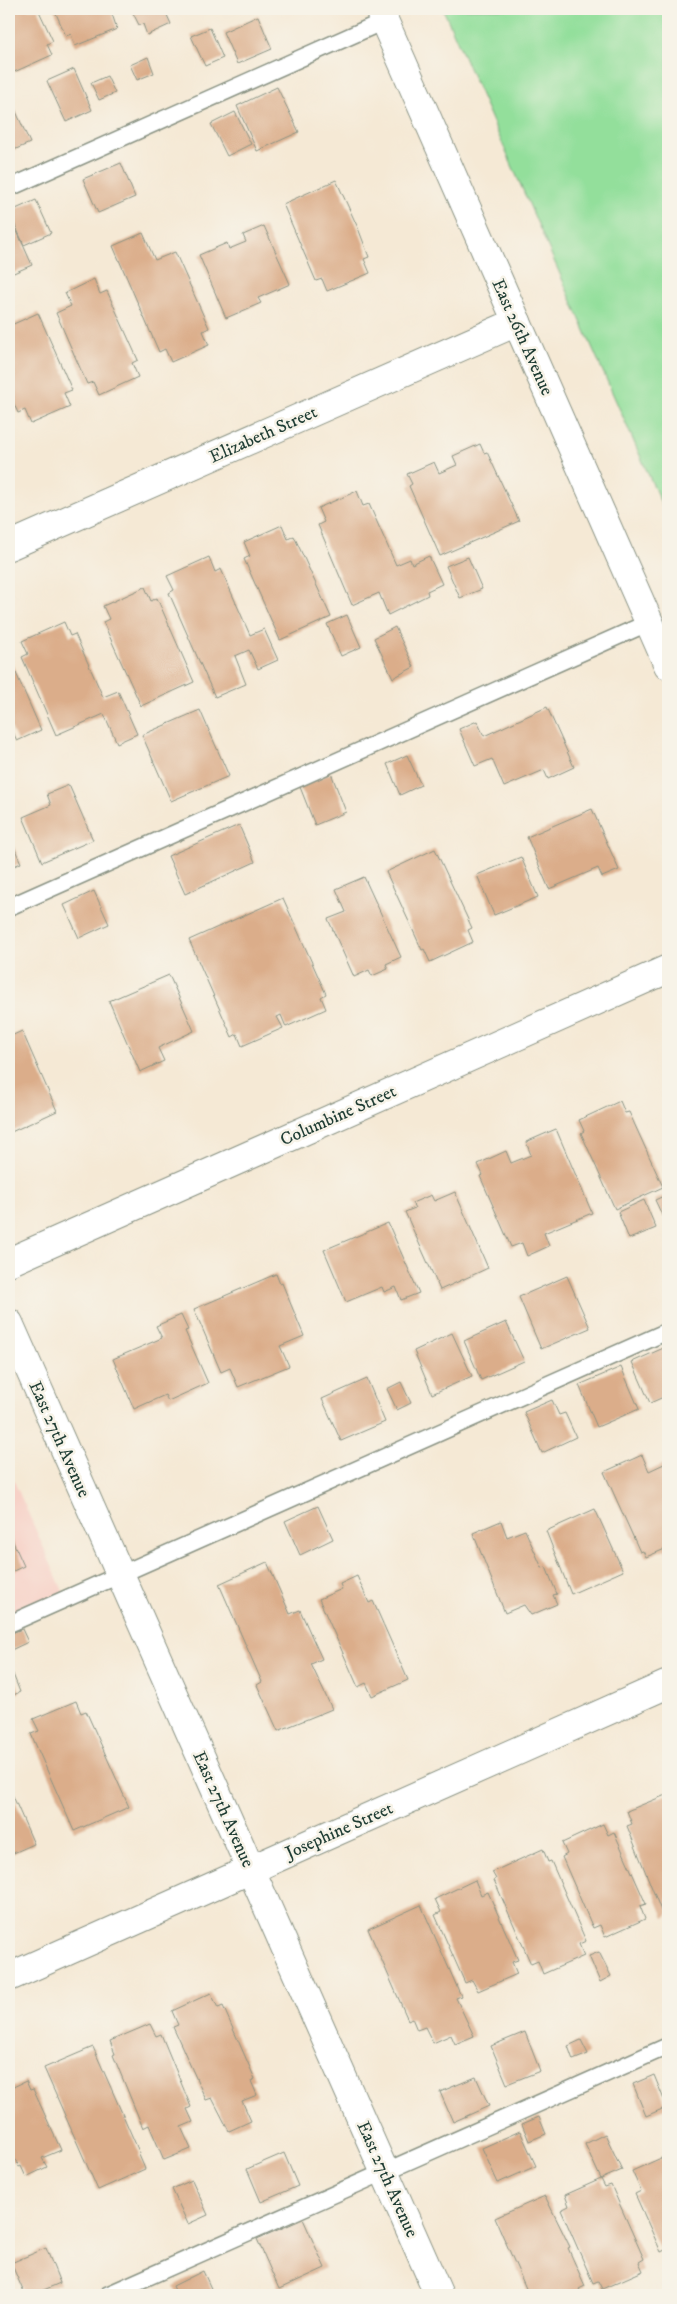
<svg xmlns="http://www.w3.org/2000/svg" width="677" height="2304" viewBox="0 0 677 2304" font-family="'IM FELL DW Pica',serif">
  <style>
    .built { fill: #f7d1c7 }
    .green { fill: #93df9b; stroke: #598e68 }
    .building { fill: #dbad8a }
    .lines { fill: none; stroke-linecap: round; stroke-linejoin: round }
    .service-casing { stroke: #8a9384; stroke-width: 19 }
    .minor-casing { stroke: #8a9384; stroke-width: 30 }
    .tertiary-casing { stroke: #8a9384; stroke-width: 30 }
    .service { stroke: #fff; stroke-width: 16 }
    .minor { stroke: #fff; stroke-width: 28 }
    .tertiary { stroke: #fff; stroke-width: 28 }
    .labels { text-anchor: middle; stroke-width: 5; stroke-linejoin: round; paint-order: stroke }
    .street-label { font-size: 18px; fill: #1f3d34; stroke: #f7f3e8 }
  </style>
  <rect width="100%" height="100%" fill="#f7f3e8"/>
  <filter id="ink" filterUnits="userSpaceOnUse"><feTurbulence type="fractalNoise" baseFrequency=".02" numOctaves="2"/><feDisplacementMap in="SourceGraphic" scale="10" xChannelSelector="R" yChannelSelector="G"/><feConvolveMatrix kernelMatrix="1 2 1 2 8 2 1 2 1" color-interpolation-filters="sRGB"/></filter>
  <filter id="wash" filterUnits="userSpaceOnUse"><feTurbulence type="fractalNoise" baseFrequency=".0096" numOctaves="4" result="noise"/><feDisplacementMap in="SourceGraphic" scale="20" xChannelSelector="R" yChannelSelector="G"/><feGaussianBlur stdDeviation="1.12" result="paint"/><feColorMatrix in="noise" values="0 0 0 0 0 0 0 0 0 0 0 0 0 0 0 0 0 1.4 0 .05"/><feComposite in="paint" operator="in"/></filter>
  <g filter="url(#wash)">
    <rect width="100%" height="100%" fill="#f5e9d5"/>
    <polygon class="built" points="9,1470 66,1598 9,1624"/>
    <polygon class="green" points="443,9 668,9 668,519"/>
    <g id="blocks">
      <g class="building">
        <polygon points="9,9 38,9 53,41 47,44 52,55 12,73 9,66"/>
        <polygon points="54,9 115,9 116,12 112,14 117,29 75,46 71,34 66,36"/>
        <polygon points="131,9 167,9 168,12 166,13 171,24 147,35 143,24 139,25"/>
        <polygon points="258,16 272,49 237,64 223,32"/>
        <polygon points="210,28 223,58 205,66 191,36"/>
        <polygon points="148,57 154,73 137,80 130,65"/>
        <polygon points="74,69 92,110 66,122 47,81"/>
        <polygon points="107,76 115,93 99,100 91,83"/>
        <polygon points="277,87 299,132 257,151 237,106"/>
        <polygon points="14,107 30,143 9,152 9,110"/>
        <polygon points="235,112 251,144 227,156 211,124"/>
        <polygon points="121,163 135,197 98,213 83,179"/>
        <polygon points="336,180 358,228 369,257 364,259 370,273 327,291 322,279 316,281 283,204"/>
        <polygon points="36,200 51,233 24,245 9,212"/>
        <polygon points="9,213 32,265 9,275"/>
        <polygon points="264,226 290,284 258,298 261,303 226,318 199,255 227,243 229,249 246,242 243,235"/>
        <polygon points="143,233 155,260 175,252 209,328 203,331 209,345 171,362 165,349 159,352 113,246"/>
        <polygon points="94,279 100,294 107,291 138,360 132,363 138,377 99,395 93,382 87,384 56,313 71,306 65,293"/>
        <polygon points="38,313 72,390 64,393 70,407 31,424 25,410 18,413 9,393 9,326"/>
        <polygon points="480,444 484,453 487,452 519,521 440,556 409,486 412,484 407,474 434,462 439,473 457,465 453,456"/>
        <polygon points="357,491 363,506 369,504 396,565 410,559 412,564 429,556 442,584 427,591 428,595 388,615 379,593 352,605 318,525 324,522 318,508"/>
        <polygon points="282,525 288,539 294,536 331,617 280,640 244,559 250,556 244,542"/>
        <polygon points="209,557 215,572 221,569 250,635 264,629 278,660 258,669 249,650 235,656 246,684 215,697 169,593 174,590 167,576"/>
        <polygon points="468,557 482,589 460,598 446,566"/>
        <polygon points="145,587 151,601 157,598 194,682 141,706 103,622 109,619 103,606"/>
        <polygon points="347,615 361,647 341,656 327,624"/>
        <polygon points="64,622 70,636 75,634 103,697 118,691 137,734 117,743 104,714 56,735 22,657 28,654 22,641"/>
        <polygon points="395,627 414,667 393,678 374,638"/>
        <polygon points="9,657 41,730 17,741 9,723"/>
        <polygon points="547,707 574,767 548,779 544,770 504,787 492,759 475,766 459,729 477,721 484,736"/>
        <polygon points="200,710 229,776 171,801 142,735"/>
        <polygon points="407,755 421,785 400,795 387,764"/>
        <polygon points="331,773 346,812 315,825 300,787"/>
        <polygon points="69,785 93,840 42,862 23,817 51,805 47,794"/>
        <polygon points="592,809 619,870 602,877 598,868 549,889 527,837"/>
        <polygon points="239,825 255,862 185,894 168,856"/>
        <polygon points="9,836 21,863 9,868"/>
        <polygon points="435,849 472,928 468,930 473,942 430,962 424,949 422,950 386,872"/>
        <polygon points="521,857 538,897 494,915 477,875"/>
        <polygon points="364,877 401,957 386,964 388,969 372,976 369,970 354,977 328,919 346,912 336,889"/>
        <polygon points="94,891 109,924 79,938 64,905"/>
        <polygon points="283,898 326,994 321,997 326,1009 286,1027 281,1015 277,1017 283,1028 242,1046 237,1034 232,1037 189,940"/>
        <polygon points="169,975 194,1031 158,1048 164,1061 140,1072 109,1001"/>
        <polygon points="22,1031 57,1111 9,1133 9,1037"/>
        <polygon points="620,1101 625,1113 629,1112 663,1187 615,1209 581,1133 584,1131 579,1120"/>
        <polygon points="556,1129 592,1213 544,1233 549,1246 527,1256 522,1243 511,1247 480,1176 483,1175 478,1164 506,1151 511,1163 531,1155 526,1142"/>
        <polygon points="455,1192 488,1268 440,1290 405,1212 415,1208 412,1203 431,1195 434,1201"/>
        <polygon points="668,1194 668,1215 663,1217 655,1200"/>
        <polygon points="644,1200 656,1228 629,1239 618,1212"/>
        <polygon points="388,1223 419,1293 401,1300 396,1287 384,1292 382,1287 346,1302 324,1250"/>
        <polygon points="276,1274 280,1284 282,1283 304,1336 280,1346 289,1366 238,1387 230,1368 221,1372 194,1309"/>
        <polygon points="567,1276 590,1328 541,1349 519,1297"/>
        <polygon points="181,1315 188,1330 185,1331 208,1383 168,1401 165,1395 134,1409 113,1359 162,1338 156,1326"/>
        <polygon points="506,1322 524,1361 481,1380 464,1341"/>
        <polygon points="452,1333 472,1376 432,1394 414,1351"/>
        <polygon points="668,1346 668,1395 650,1403 632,1362"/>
        <polygon points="621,1367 639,1409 597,1427 579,1385"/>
        <polygon points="367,1379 385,1422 341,1441 322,1399"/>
        <polygon points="401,1382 411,1403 397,1410 387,1389"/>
        <polygon points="552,1400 559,1415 565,1413 576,1437 542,1453 524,1412"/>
        <polygon points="642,1455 649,1471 664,1464 668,1474 668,1555 665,1549 646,1557 643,1551 640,1552 604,1472"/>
        <polygon points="318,1506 333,1539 300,1555 285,1521"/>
        <polygon points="595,1509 623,1571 571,1594 546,1531"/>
        <polygon points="501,1521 507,1537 525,1530 542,1568 546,1567 557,1594 553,1595 557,1604 531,1615 524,1605 505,1613 473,1533"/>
        <polygon points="9,1533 24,1566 9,1573"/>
        <polygon points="267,1562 290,1614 300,1610 312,1637 322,1659 311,1664 332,1709 278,1731 257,1685 262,1682 219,1584"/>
        <polygon points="357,1576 369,1603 373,1601 408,1680 372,1696 366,1683 358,1687 319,1599 342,1589 340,1584"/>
        <polygon points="22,1629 28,1642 9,1651 9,1634"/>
        <polygon points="9,1664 20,1692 9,1697"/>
        <polygon points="76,1701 81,1713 86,1711 129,1807 74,1831 31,1734 39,1731 33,1719"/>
        <polygon points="9,1787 34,1844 9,1855"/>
        <polygon points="668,1794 668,1916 664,1918 627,1826 632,1824 627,1811"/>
        <polygon points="603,1824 608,1835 614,1832 646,1904 640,1906 645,1919 605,1937 600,1925 593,1928 562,1857 567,1854 562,1843"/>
        <polygon points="543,1849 548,1862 551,1861 586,1941 579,1944 584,1956 543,1974 538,1961 531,1964 494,1880 496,1879 492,1872"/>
        <polygon points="475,1880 481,1895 488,1892 518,1960 512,1962 517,1974 478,1991 472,1980 465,1983 435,1915 441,1912 435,1899"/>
        <polygon points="421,1905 461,1996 456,1998 474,2036 455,2044 451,2035 433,2043 425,2027 417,2030 412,2018 408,2020 368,1929"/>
        <polygon points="599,1952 611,1976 600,1982 589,1956"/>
        <polygon points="211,1993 218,2008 223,2006 255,2079 251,2081 257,2095 242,2101 251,2121 229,2131 212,2098 206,2100 173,2027 178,2025 172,2011"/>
        <polygon points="150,2024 156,2036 161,2034 191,2107 187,2109 193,2122 181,2127 191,2149 164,2160 149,2125 143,2128 113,2055 115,2054 110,2041"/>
        <polygon points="525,2032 540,2071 507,2084 491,2046"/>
        <polygon points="581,2040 588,2054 573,2060 568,2046"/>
        <polygon points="93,2047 140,2154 139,2155 145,2169 98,2190 44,2068"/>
        <polygon points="654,2075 667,2107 646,2116 633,2084"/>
        <polygon points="476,2077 489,2106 453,2122 440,2092"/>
        <polygon points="26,2081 30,2090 33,2089 61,2150 42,2158 47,2167 26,2177 21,2166 19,2167 16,2160 9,2162 9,2089"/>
        <polygon points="539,2117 546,2134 529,2141 522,2124"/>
        <polygon points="520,2131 536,2166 498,2183 482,2148"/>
        <polygon points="605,2134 622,2170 601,2179 585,2144"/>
        <polygon points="284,2153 298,2186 261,2202 247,2169"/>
        <polygon points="668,2155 668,2257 665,2250 661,2252 635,2194 641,2191 632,2171"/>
        <polygon points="601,2179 605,2187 611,2185 644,2259 639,2262 643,2271 602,2289 598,2281 593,2283 561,2210 569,2206 565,2195"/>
        <polygon points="192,2180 208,2215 188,2224 172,2189"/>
        <polygon points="545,2196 570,2247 568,2248 585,2286 579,2289 582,2295 523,2295 528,2293 495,2218"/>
        <polygon points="303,2219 325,2268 279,2289 257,2239"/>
        <polygon points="46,2248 60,2283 32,2295 25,2295 11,2263"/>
        <polygon points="203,2271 214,2295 177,2295 173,2286"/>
      </g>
    </g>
  </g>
  <g filter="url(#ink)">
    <use href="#blocks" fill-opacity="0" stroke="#8a9384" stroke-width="1"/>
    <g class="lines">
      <defs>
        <g id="service">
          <polyline points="9,188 384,21"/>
          <polyline points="9,907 650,622"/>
          <polyline points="9,1624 668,1331"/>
          <polyline points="107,2295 668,2046"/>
        </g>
        <g id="minor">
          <polyline points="9,546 517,322"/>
          <polyline points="9,1262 668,969"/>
          <polyline points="9,1323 439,2295"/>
          <polyline points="9,1977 668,1684"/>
        </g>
        <polyline id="tertiary" points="379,9 668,665"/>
      </defs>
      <use href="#service" class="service-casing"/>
      <use href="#minor" class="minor-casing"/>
      <use href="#tertiary" class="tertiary-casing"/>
      <use href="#service" class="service"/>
      <use href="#minor" class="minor"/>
      <use href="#tertiary" class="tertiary"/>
    </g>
  </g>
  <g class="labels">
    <g class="street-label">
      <text transform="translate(523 337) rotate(66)" y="6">East 26th Avenue</text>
      <text transform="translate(263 434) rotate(-24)" y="6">Elizabeth Street</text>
      <text transform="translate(338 1115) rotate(-24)" y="6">Columbine Street</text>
      <text transform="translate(60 1439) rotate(66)" y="6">East 27th Avenue</text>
      <text transform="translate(224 1809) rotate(66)" y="6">East 27th Avenue</text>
      <text transform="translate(339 1830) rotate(-24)" y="6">Josephine Street</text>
      <text transform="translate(388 2179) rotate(66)" y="6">East 27th Avenue</text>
    </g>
  </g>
  <rect width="677" height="2304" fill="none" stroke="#f7f3e8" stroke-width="30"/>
</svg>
